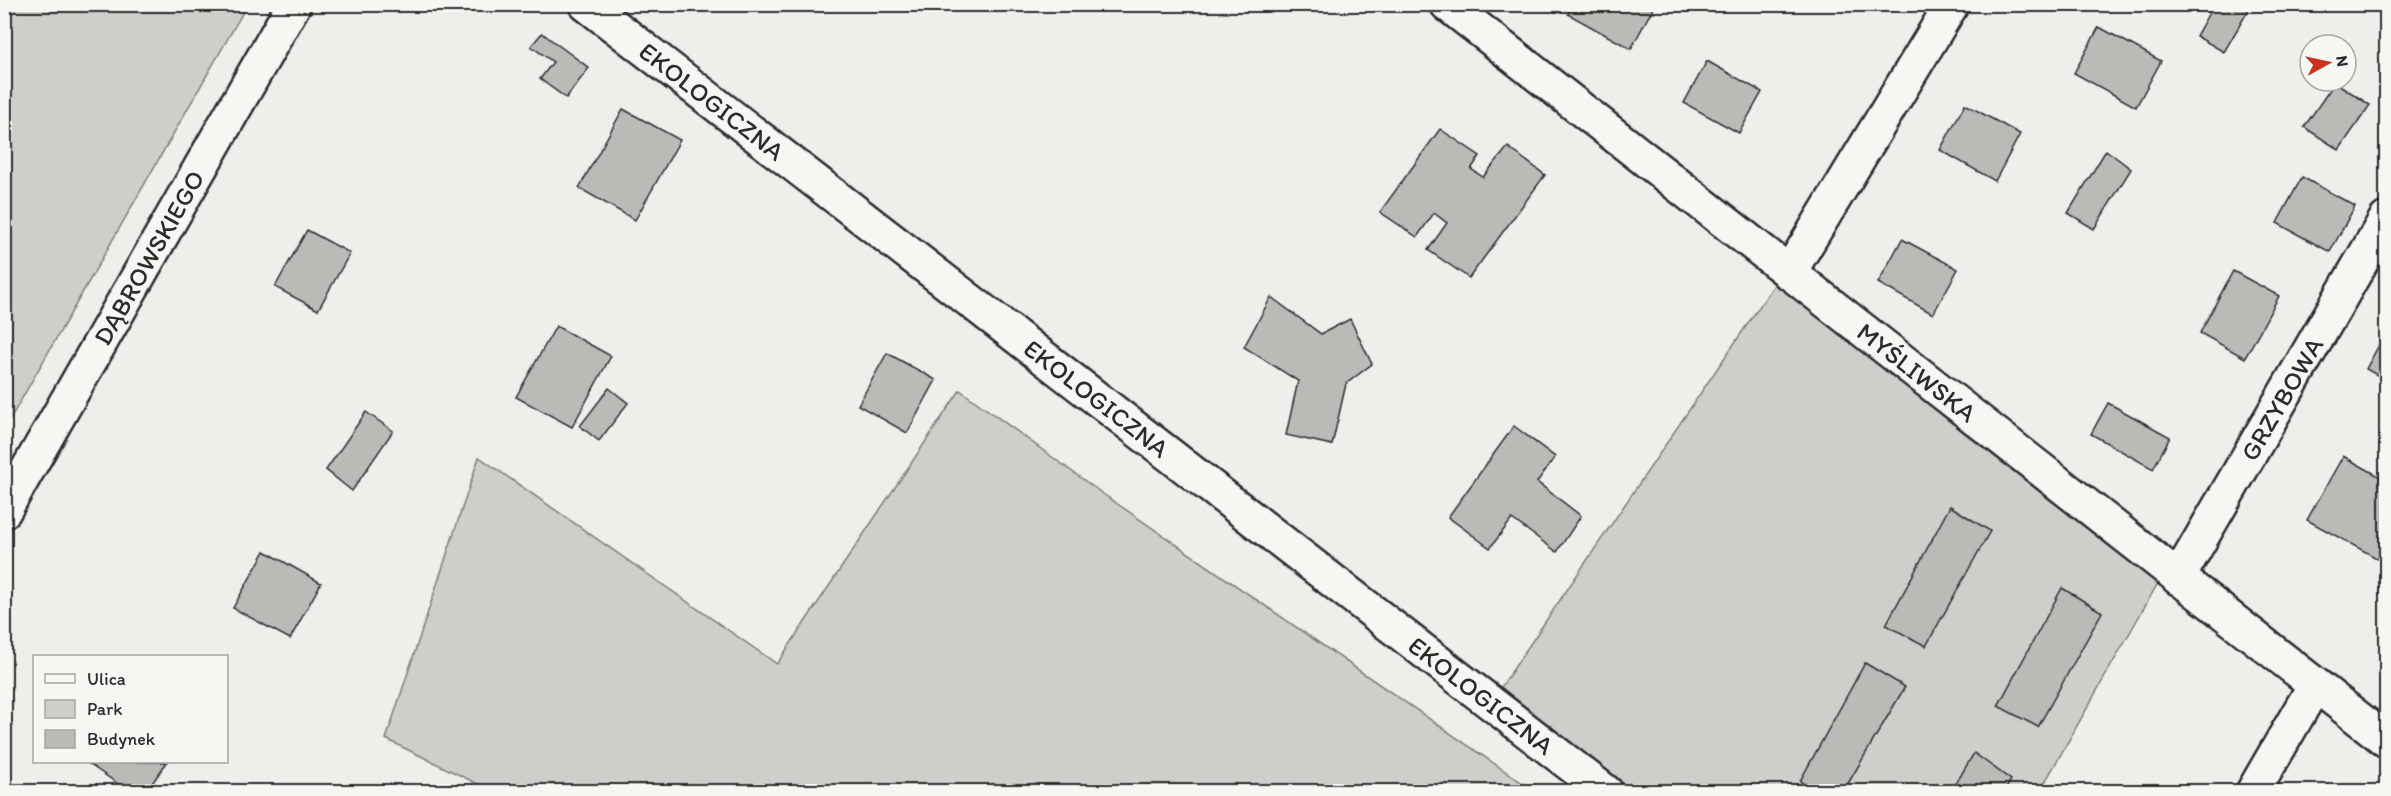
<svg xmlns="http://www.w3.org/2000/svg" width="2391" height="796" viewBox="0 0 2391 796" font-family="Itim,sans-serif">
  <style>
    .green { fill: #cececa; stroke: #7c7c7a; stroke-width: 1.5 }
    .building { fill: #babab7; stroke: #2b2b2b; stroke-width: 1.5 }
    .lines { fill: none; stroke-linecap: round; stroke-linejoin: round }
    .street-casing { stroke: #2b2b2b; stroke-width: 38 }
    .secondary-casing { stroke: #2b2b2b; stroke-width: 38 }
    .street { stroke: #f6f6f2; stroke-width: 33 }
    .secondary { stroke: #f6f6f2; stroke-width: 33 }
    .labels { text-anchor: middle; stroke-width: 6; stroke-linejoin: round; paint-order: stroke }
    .street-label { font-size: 26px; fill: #2b2b2b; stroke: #f6f6f2 }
  </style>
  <rect width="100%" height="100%" fill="#eeeeea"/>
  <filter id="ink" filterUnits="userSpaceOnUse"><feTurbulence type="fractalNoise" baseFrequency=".0167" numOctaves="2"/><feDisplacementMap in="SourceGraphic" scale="12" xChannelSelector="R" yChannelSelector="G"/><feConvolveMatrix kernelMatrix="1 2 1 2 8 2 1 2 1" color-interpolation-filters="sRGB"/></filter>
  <g filter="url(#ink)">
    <g class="green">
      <polygon points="5,4 247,5 5,428 4,5"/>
      <polygon points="1778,279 2166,569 2040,791 1627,791 1501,687"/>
      <polygon points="960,390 1103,494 1534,791 492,791 386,739 479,457 777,664"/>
    </g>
    <g class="building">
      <polygon points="1573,4 1655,4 1631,49 1568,14"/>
      <polygon points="2214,4 2252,4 2224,52 2196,36"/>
      <polygon points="2099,27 2161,61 2136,107 2074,73"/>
      <polygon points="542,33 589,68 566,98 540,79 553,62 531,46"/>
      <polygon points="1707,61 1762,92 1739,133 1684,103"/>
      <polygon points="2335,82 2370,105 2339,150 2304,127"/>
      <polygon points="1965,104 2020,134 1995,181 1940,150"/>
      <polygon points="623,109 680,140 635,220 579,188"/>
      <polygon points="1440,129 1480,156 1471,169 1483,177 1508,147 1545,175 1469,278 1428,250 1447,223 1434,213 1417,237 1380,212"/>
      <polygon points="2106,150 2131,169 2094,229 2068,213"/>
      <polygon points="2302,177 2355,206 2330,252 2277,223"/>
      <polygon points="307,230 350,253 318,310 275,287"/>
      <polygon points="1902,239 1958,269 1933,314 1878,283"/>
      <polygon points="2233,271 2279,296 2245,358 2200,333"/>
      <polygon points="1271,297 1321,334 1350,319 1372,364 1346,384 1332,445 1286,435 1298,381 1244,347"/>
      <polygon points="556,326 611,356 572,427 516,397"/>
      <polygon points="2386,332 2386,380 2366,369"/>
      <polygon points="887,353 936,380 907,433 858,405"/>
      <polygon points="609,388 628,403 599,441 580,426"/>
      <polygon points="2108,403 2170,437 2153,469 2091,434"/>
      <polygon points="366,412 393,431 352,491 326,470"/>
      <polygon points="1514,426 1555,457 1537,482 1581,516 1557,552 1512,519 1490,548 1448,517"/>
      <polygon points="2343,456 2386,480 2386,553 2382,561 2307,520"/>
      <polygon points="1950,506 1990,531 1926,646 1886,625"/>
      <polygon points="265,551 321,583 290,639 233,608"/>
      <polygon points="2062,588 2102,612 2038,727 1998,706"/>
      <polygon points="1865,663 1905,687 1843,792 1815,792 1800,781"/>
      <polygon points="1974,753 2011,780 2004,792 1951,792"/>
      <polygon points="86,762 167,762 146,792 130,792"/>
    </g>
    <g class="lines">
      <defs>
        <g id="street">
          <path id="s1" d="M 586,4 L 1606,792"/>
          <path id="s2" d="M 1447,4 L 2386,740"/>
          <polyline points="1789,273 1952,4"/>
          <path id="s3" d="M 2178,578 L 2386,219"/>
          <polyline points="2253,792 2315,685"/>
        </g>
        <g id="secondary">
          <path id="s4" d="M 4,511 L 294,4"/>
        </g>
      </defs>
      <use href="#street" class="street-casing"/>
      <use href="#secondary" class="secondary-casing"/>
      <use href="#street" class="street"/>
      <use href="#secondary" class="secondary"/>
    </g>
  </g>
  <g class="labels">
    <g class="street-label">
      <text dy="9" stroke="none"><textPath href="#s1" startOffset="159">EKOLOGICZNA</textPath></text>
      <text dy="9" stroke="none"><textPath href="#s4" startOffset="292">DĄBROWSKIEGO</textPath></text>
      <text dy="9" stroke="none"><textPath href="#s2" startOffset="597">MYŚLIWSKA</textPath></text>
      <text dy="9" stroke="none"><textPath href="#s1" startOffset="645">EKOLOGICZNA</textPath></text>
      <text dy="9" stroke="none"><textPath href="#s3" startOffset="207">GRZYBOWA</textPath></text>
      <text dy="9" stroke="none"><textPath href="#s1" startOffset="1131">EKOLOGICZNA</textPath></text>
    </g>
  </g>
  <rect width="2391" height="796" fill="none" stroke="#f6f6f2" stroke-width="24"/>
  <rect x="12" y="12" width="2367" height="772" fill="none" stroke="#2b2b2b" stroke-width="2" filter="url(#ink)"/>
  <rect x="33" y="655" width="195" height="108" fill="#f6f6f2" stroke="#a5a5a2" stroke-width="1.5"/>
  <rect x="45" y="674" width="30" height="9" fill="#f6f6f2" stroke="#a5a5a2" stroke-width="1.5"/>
  <text x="87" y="685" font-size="18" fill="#2b2b2b">Ulica</text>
  <rect x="45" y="700" width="30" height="18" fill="#cececa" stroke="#a5a5a2" stroke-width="1.5"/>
  <text x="87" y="715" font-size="18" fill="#2b2b2b">Park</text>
  <rect x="45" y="730" width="30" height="18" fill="#babab7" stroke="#a5a5a2" stroke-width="1.5"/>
  <text x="87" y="745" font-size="18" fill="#2b2b2b">Budynek</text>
  <g transform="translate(2328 63) rotate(82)"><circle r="28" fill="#f6f6f2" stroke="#a5a5a2" stroke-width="1.5"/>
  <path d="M0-4.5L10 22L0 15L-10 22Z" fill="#c8321e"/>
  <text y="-9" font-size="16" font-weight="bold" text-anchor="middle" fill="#2b2b2b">N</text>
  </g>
</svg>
